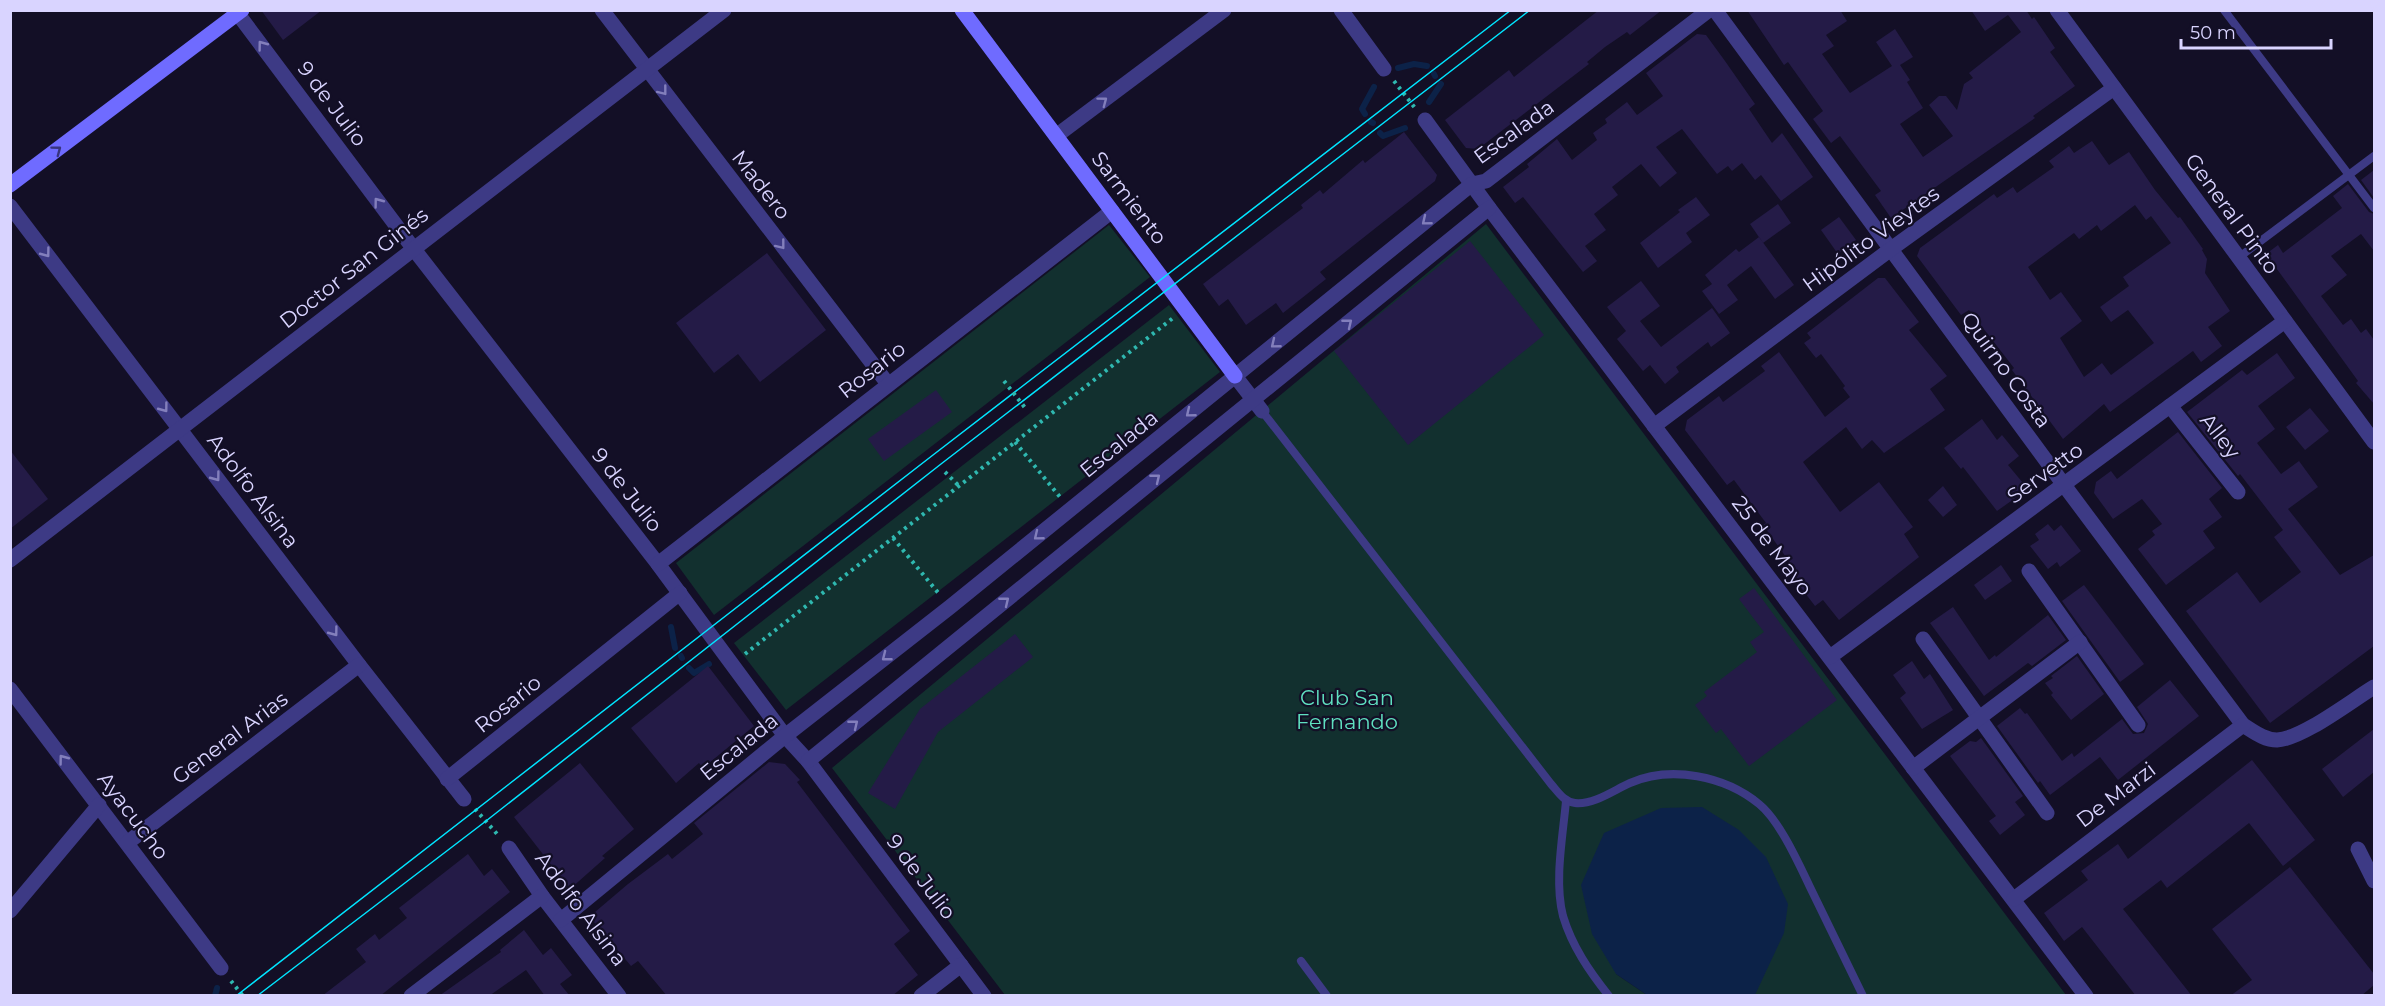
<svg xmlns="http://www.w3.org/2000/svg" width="2385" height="1006" viewBox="0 0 2385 1006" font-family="Montserrat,sans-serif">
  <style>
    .green { fill: #12302f }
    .water { fill: #0c2248 }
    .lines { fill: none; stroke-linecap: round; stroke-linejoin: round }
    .stream { stroke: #0c2248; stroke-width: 6 }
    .building { fill: #241b47; fill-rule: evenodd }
    .path { stroke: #2fb8b0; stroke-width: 4; stroke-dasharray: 3 4.5; stroke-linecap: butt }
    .lane { stroke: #3d3a85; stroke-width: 8 }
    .street { stroke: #3d3a85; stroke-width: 15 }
    .secondary { stroke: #6f6bff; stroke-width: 15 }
    .tram { stroke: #00e5ff; stroke-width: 1.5 }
    .path-bridge { stroke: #2fb8b0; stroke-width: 4; stroke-dasharray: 3 4.5; stroke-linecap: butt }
    .oneway { stroke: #837fbc }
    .oneway2 { stroke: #38347d }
    .labels { text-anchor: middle; stroke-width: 4.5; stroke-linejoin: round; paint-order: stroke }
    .street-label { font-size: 21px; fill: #d9d4ff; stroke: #130f26 }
    .park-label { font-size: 21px; fill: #5fe0c0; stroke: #130f26 }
  </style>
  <rect width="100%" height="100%" fill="#130f26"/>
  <g class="green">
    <polygon points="1486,224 2066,995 1755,995 1616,974 1647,995 1005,995 832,768"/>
    <polygon points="1109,225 1150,277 714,615 676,563"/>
    <polygon points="1169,305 1220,372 786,710 734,643"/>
  </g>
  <polygon class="water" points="1702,807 1739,830 1766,857 1788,904 1784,933 1755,995 1647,995 1616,974 1592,934 1581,885 1604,833 1661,808"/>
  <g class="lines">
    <g class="stream">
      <polyline points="1398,68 1414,64 1427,66"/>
      <polyline points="1434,74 1435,76"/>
      <polyline points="1429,102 1441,84"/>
      <polyline points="1365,114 1362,109 1374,87"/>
      <polyline points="1371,122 1373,123"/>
      <polyline points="1380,133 1383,136 1405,128"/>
      <polyline points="671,627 675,648"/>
      <polyline points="681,656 682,658"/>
      <polyline points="689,668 694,673 709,664"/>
      <polyline points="215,996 217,988"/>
    </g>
  </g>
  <g class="building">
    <polygon points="261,10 322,10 283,40"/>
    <polygon points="1599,10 1662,10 1630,35 1627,32 1605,47 1587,62 1589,64 1478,149 1466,148 1445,120 1509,70 1514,77"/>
    <polygon points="1747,10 1840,10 1847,21 1826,35 1834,46 1822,54 1850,93 1892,66 1876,42 1895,29 1913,57 1900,65 1910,80 1907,82 1923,108 1900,124 1923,157 1953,136 1929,105 1939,96 1946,96 1957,110 1964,84 1973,78 1969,73 2021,32 2008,15 1985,31 1971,10 2026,10 2032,19 2034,17 2055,48 2050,52 2075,86 2033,116 2035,118 1891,218 1875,195 1881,191 1840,136 1831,143 1813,119 1823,111 1788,62 1784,65"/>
    <polygon points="1697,34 1706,35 1725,61 1755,104 1749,109 1772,143 1782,133 1813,177 1781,201 1761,175 1755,180 1742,163 1732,171 1728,166 1717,174 1682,129 1656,147 1677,173 1660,187 1641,164 1612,187 1618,195 1594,214 1606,230 1585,246 1597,261 1583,272 1523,197 1515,203 1503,187 1529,167 1527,164 1557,139 1572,160 1597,140 1593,133 1607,123 1605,119 1627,102 1637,115 1663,96 1646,73"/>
    <polygon points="1404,132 1437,175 1435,181 1320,272 1326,279 1283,313 1276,303 1246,325 1228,299 1219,306 1203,284 1303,208 1301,205 1320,190 1323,194 1363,160 1365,163"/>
    <path d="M 2092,141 L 2109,165 L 2129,152 L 2155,190 L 2178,218 L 2180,217 L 2203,249 L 2202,250 L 2207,259 L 2205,273 L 2230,311 L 2208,327 L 2222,346 L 2201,362 L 2193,351 L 2110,412 L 2104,404 L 2063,439 L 2012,370 L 2014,368 L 1969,310 L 1961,315 L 1917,256 L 1920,248 L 1994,194 L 1997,198 L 2013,187 L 2017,193 L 2054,167 L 2049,161 L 2069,146 L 2074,153 ZM 2135,205 L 2146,220 L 2151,216 L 2171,243 L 2123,277 L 2129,286 L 2100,307 L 2111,322 L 2128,310 L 2154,343 L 2111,375 L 2102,363 L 2084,377 L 2060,338 L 2082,321 L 2061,292 L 2050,300 L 2028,267 L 2074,233 L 2079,239 L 2097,225 L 2101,231 Z"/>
    <polygon points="2374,170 2374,198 2361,180"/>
    <polygon points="2348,184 2369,212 2374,214 2374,251 2361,234 2331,256 2347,275 2321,296 2343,325 2351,319 2361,333 2366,329 2374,340 2374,404 2356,383 2358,381 2266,254 2278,245 2283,253 2342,208 2333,196"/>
    <polygon points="1696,197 1710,215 1686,233 1692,242 1658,268 1640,243 1680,212 1678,210"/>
    <polygon points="1778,204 1791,223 1763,243 1750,224"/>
    <polygon points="1839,217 1856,240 1838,254 1821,230"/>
    <polygon points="1759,237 1794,285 1775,299 1751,266 1727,285 1738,300 1719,314 1702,291 1712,284 1705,275 1736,249 1739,252"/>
    <polygon points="1470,241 1544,335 1408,445 1334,351"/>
    <polygon points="767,253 826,330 760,382 738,354 714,373 676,323"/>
    <polygon points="1878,278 1885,278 1919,322 1909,330 1947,376 1930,389 1945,410 1884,453 1872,440 1862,449 1846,427 1803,462 1840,512 1879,482 1913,527 1904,534 1919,557 1839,620 1823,600 1815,606 1786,568 1791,564 1763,525 1766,523 1734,480 1727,485 1685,430 1687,420 1719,396 1723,402 1765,371 1761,366 1779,352 1825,417 1850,397 1843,388 1845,386 1821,354 1816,358 1804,343 1811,338 1807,333"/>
    <polygon points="1641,281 1660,306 1640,321 1661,347 1712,308 1730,333 1711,347 1708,342 1676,367 1679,372 1665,384 1650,365 1643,371 1617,339 1626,331 1607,307"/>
    <polygon points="2277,353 2295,378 2258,406 2275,429 2257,443 2281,474 2299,461 2318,487 2288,509 2340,575 2374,555 2374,646 2270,723 2186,611 2237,572 2260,603 2301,572 2274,537 2283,530 2240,474 2238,476 2187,412 2242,370 2247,375"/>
    <polygon points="936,390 952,412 884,461 868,439"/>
    <polygon points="2310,408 2329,431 2305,450 2286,427"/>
    <polygon points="1982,419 1997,440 2002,435 2019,456 2008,465 2028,489 1997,511 1963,467 1961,469 1944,448"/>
    <polygon points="2178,432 2222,488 2209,499 2222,517 2203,531 2215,548 2166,585 2138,549 2155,535 2152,531 2162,524 2142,499 2113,519 2094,493 2096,482 2111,471 2117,479"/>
    <polygon points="10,450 48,499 10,529"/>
    <polygon points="1943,486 1957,505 1943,517 1928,500"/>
    <polygon points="2048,524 2054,531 2061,525 2081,551 2060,567 2057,562 2048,569 2030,546 2039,540 2035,534"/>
    <polygon points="2001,565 2012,581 1985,600 1974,585"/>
    <polygon points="2084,585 2144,664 2120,682 2062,601"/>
    <polygon points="1754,588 1837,700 1749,766 1721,729 1716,733 1695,705 1707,696 1704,692 1757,652 1750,642 1764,632 1739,599"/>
    <polygon points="1953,607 1989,660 1995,655 1996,657 2048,615 2066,640 2032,666 2028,663 1984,696 1930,623"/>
    <polygon points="1015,634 1033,657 938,732 895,809 868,793 920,709"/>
    <polygon points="2077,656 2104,694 2071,720 2051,695 2053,693 2045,683 2053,678 2051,676"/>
    <polygon points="1912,661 1924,679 1930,674 1953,710 1922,729 1900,698 1906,693 1893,675"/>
    <polygon points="708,666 754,726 703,768 699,763 676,783 631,728"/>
    <polygon points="2170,680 2199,716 2118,780 2100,757 2050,795 2040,781 2038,783 1997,726 2020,708 2025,714 2027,713 2062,761 2072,753 2074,757 2122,719 2133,734 2144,733 2148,724 2137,707"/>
    <polygon points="2374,729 2374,772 2343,797 2322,769"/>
    <polygon points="1981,738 2023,796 2015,802 2025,815 2000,835 1989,821 1996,816 1950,756 1970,741 1976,742"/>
    <polygon points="2252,760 2315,840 2283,866 2249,823 2167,888 2161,880 2123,909 2192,996 2136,996 2082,927 2064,941 2044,913 2088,880 2081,871 2118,844 2128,859"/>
    <polygon points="769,762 785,764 800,780 797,782 910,931 894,944 918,975 892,996 667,996 638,961 631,966 594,922 595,912 628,884 668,854 672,859 703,834 694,823"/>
    <polygon points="580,763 634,829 602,856 605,858 570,889 514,817"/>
    <polygon points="468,854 484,876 492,869 510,892 380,996 322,996 366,962 356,949 375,934 379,940 407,918 399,908"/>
    <polygon points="2290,867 2374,974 2374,985 2361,996 2230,996 2252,980 2212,929"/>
    <polygon points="524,930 543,955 551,948 572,975 560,984 570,996 545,996 526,970 489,996 439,996 501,952 500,950"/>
  </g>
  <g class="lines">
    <g class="path">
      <polyline points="1394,81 1415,108"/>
      <polyline points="1015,442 1060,497"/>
      <polyline points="945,472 959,486"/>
      <polyline points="893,538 940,595"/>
      <polyline points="745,654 1173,318"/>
      <polyline points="475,809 498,835"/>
      <polyline points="231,981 243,996"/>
    </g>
    <g class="lane">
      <polyline points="2224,10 2374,208"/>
      <polyline points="2238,258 2374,156"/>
      <path d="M 1262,411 L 1551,784 C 1558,792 1564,802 1575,803 C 1594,805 1614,790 1630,783 C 1671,765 1725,776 1759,804 C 1779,820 1798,862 1809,885 C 1827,922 1845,959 1863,996"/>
      <path d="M 1566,801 C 1563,835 1554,882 1563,916 C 1572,946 1589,971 1609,996"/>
      <polyline points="1301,961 1327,996"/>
    </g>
    <g class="street">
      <polyline points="235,10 413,248 658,564 785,736 808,761 984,996"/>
      <polyline points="602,10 888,384"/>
      <polyline points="1341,10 1384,69"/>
      <path d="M 1715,10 L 2064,485 L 2243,725 C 2253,731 2264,740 2277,740 C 2302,739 2351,701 2374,687"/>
      <polyline points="2057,10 2374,442"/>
      <polyline points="1425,120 1489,208 2086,996"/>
      <polyline points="1056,136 1224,10"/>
      <polyline points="10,206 359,665 464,799"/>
      <polyline points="1235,376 1262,411"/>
      <polyline points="2170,406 2238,492"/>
      <polyline points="1654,426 1891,249 2114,88"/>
      <polyline points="10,560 724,10"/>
      <polyline points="658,564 1112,211"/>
      <polyline points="2029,571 2138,725"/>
      <polyline points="1923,639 2047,813"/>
      <polyline points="1830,657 2285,321"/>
      <polyline points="10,689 221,968"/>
      <polyline points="808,761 1489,208"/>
      <polyline points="1913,768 2080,642"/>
      <polyline points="447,779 680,593"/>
      <polyline points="127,843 359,665"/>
      <polyline points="509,848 542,896 619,996"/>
      <polyline points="2358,849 2374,881"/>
      <polyline points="2014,899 2243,725"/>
      <polyline points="10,911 99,805"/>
      <polyline points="561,920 785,736 950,607 1472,184 1486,181 1709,10"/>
      <polyline points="411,996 542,896"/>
      <polyline points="921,996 961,965"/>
    </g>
    <g class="secondary">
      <polyline points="962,10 1235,376"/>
      <polyline points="10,185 242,10"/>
    </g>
    <g class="tram">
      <polyline points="236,996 933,455 1511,10"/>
      <polyline points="257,996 486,821 941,464 1530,10"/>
    </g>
    <polyline class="path-bridge" points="1004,381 1026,409"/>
  </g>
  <defs><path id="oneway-chevron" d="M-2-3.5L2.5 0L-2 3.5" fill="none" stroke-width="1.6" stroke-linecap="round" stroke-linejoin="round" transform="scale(1.5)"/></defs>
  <g class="oneway">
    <use href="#oneway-chevron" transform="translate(262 45) rotate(-127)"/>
    <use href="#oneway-chevron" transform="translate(663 91) rotate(52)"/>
    <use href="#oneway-chevron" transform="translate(1103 101) rotate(-37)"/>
    <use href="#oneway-chevron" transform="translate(378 202) rotate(-127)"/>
    <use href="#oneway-chevron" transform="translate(1426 221) rotate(141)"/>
    <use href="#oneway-chevron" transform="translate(781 245) rotate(52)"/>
    <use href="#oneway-chevron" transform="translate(46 253) rotate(53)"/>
    <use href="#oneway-chevron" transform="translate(1348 323) rotate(-39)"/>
    <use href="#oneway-chevron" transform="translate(1275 344) rotate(141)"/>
    <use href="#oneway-chevron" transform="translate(164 408) rotate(53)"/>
    <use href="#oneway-chevron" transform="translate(1190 413) rotate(141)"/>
    <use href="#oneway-chevron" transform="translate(216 477) rotate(53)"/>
    <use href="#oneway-chevron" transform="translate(1156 478) rotate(-39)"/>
    <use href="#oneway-chevron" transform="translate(1038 536) rotate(141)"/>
    <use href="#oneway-chevron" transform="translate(1005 601) rotate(-39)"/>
    <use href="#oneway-chevron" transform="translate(334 632) rotate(53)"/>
    <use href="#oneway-chevron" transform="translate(886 657) rotate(142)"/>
    <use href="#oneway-chevron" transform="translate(854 724) rotate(-39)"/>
    <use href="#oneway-chevron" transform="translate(63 759) rotate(-127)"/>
  </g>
  <use class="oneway2" href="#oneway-chevron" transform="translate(57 150) rotate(-37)"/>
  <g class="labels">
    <g class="street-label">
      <text transform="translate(332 104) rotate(53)" y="7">9 de Julio</text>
      <text transform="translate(1514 132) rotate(-36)" y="7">Escalada</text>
      <text transform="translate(761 185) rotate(52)" y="7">Madero</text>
      <text transform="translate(1129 198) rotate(53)" y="7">Sarmiento</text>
      <text transform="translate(2232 214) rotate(54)" y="7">General Pinto</text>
      <text transform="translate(1871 239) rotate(-36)" y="7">Hipólito Vieytes</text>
      <text transform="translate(354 268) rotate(-38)" y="7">Doctor San Ginés</text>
      <text transform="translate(872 370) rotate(-38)" y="7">Rosario</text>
      <text transform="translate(2006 370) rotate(54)" y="7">Quirno Costa</text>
      <text transform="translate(2220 436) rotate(52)" y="7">Alley</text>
      <text transform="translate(1119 444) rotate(-39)" y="7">Escalada</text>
      <text transform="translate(2045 473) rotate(-36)" y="7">Servetto</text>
      <text transform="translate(627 490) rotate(52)" y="7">9 de Julio</text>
      <text transform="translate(253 491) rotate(53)" y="7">Adolfo Alsina</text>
      <text transform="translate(1772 546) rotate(53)" y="7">25 de Mayo</text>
      <text transform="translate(508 704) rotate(-39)" y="7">Rosario</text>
      <text transform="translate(230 738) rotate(-37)" y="7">General Arias</text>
      <text transform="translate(739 747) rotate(-39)" y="7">Escalada</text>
      <text transform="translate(2116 795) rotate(-37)" y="7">De Marzi</text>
      <text transform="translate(133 816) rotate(53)" y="7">Ayacucho</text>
      <text transform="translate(921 877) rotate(53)" y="7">9 de Julio</text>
      <text transform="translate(581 909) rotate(53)" y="7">Adolfo Alsina</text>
    </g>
    <g class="park-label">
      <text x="1347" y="705">Club San<tspan x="1347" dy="24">Fernando</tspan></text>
    </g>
  </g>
  <rect width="2385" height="1006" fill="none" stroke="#d9d4ff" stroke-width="24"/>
  <path d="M2181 39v9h150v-9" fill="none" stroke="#d9d4ff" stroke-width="3"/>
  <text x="2190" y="39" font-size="18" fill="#d9d4ff" stroke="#130f26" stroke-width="4.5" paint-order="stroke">50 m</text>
</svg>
